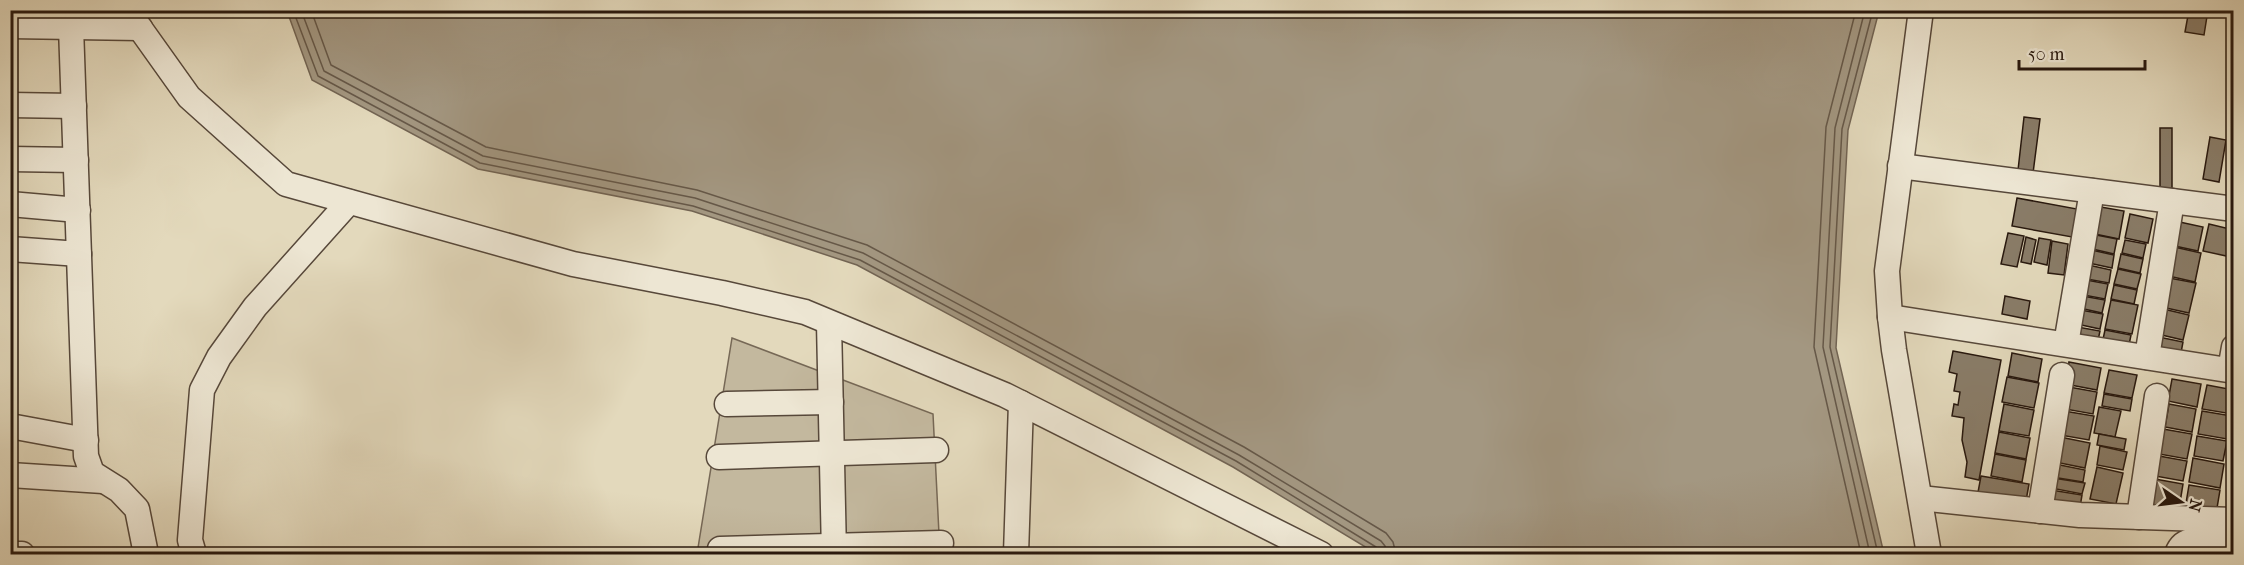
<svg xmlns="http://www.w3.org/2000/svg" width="2244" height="565" viewBox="0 0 2244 565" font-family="'IM FELL French Canon',serif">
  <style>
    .green { fill: #c3b89e; stroke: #766856; stroke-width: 1.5 }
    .water { fill: #a39781; stroke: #726453; stroke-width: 1.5 }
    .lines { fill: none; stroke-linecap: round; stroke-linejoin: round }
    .shore { stroke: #665848; stroke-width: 1.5 }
    .building { fill: #897c68; stroke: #28180e; stroke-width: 1.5 }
    .minor-casing { stroke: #57483a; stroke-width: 27 }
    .minor { stroke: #ede6d3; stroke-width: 24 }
  </style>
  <rect width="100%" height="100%" fill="#e3d9bc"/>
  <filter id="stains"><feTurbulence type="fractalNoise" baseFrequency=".00333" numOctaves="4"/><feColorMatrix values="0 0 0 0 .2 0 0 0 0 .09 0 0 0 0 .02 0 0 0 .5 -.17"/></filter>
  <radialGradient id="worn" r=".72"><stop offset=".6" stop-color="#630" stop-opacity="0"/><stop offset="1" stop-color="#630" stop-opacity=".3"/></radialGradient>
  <polygon class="green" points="732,338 933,414 940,554 697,554"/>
  <polygon class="water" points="287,11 1879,11 1848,130 1836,348 1884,554 1377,554 1233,467 857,265 692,211 478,169 312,80"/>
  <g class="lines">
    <g class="shore">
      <polyline points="293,10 318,76 480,163 693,206 860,260 1236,461 1376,547 1379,554"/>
      <polyline points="301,10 324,71 483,156 695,198 863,253 1239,455 1381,541 1385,546 1387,554"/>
      <polyline points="311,10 331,65 486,147 697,190 867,245 1244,447 1386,533 1393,542 1396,554"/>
      <polyline points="1856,10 1826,127 1814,347 1861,554"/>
      <polyline points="1865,10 1835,128 1823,347 1870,554"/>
      <polyline points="1873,10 1842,129 1830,347 1878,554"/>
    </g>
  </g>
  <g class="building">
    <polygon points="2189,10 2208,10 2204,35 2185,32"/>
    <polygon points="2024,117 2040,119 2032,181 2017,179"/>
    <rect x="2160" y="128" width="12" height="61"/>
    <polygon points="2210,137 2226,140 2219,182 2203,179"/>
    <polygon points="2017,198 2077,209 2072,237 2012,226"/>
    <polygon points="2095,206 2124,211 2119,239 2090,233"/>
    <polygon points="2130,214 2153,219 2148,243 2125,238"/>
    <polygon points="2175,221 2203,227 2198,251 2170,245"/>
    <polygon points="2209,224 2234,230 2231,257 2203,251"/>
    <polygon points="2008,233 2024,236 2017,267 2001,264"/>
    <polygon points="2091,234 2117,239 2114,254 2088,248"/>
    <polygon points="2026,237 2036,240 2031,264 2021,262"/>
    <polygon points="2039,238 2051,240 2047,265 2034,262"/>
    <polygon points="2125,240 2146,244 2143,258 2122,253"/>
    <polygon points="2052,241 2068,244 2064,275 2048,273"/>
    <polygon points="2170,246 2201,253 2195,282 2164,275"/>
    <polygon points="2087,249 2114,255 2112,268 2084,262"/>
    <polygon points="2121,254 2143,259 2140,273 2118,268"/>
    <polygon points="2084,264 2111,270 2109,283 2081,278"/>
    <polygon points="2118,269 2141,274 2137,289 2114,284"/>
    <polygon points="2164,277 2196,283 2189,313 2157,306"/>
    <polygon points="2081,279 2108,284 2105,299 2078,294"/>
    <polygon points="2114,285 2137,290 2134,304 2111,299"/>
    <polygon points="2077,295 2105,300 2102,313 2075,307"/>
    <polygon points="2005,296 2030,301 2027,319 2002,314"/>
    <polygon points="2111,300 2138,305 2132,334 2105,329"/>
    <polygon points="2159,308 2189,315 2183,340 2153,333"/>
    <polygon points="2075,309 2103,314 2100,329 2072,323"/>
    <polygon points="2072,326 2100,331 2097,345 2069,340"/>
    <polygon points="2105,330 2131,335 2128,350 2102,344"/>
    <polygon points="2154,336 2183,342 2180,358 2150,352"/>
    <polygon points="1953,351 2001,360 1979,480 1965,477 1967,462 1962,440 1964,418 1952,416 1954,404 1958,405 1960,392 1954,391 1957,374 1949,372"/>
    <polygon points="2012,353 2042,359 2038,382 2008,376"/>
    <polygon points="2069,362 2101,368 2097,390 2065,384"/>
    <polygon points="2109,370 2137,375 2132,398 2104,393"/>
    <polygon points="2007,377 2039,383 2034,408 2002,402"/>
    <polygon points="2172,379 2201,384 2197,407 2168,401"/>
    <polygon points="2207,385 2234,390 2232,414 2202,409"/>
    <polygon points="2069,387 2097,392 2093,414 2065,409"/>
    <polygon points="2104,394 2132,399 2130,411 2102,406"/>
    <polygon points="2004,404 2034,410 2029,436 1999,431"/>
    <polygon points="2169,404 2196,409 2192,432 2165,427"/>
    <polygon points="2099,407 2121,411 2115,437 2094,433"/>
    <polygon points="2064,411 2094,416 2089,440 2060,435"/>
    <polygon points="2202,411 2232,416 2227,439 2198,434"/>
    <polygon points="2163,429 2192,434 2187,459 2159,454"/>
    <polygon points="1999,432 2030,438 2026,459 1995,453"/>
    <polygon points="2099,434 2126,439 2124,450 2097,445"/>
    <polygon points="2197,436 2227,441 2223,461 2194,456"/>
    <polygon points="2060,437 2090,443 2085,468 2055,462"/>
    <polygon points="2100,446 2127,452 2123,470 2097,465"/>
    <polygon points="1995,454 2026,460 2022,482 1991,476"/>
    <polygon points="2159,456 2187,461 2183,481 2155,476"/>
    <polygon points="2193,458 2224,464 2220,488 2189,482"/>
    <polygon points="2055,464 2085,470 2083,482 2052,477"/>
    <polygon points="2097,467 2123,473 2116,504 2090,499"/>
    <polygon points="1981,476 2029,484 2024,512 1976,503"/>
    <polygon points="2053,478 2085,483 2082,494 2051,488"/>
    <polygon points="2155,479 2183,484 2178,515 2149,510"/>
    <polygon points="2189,485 2220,490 2215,520 2184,515"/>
    <polygon points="2051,490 2082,495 2080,507 2049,501"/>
  </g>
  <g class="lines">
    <defs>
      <g id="minor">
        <polyline points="127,10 189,97 286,184 573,264 722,293 805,312 1005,395 1321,554"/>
        <polyline points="1921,10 1887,271 1890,317 1894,350 1929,554"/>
        <polyline points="10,26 140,28"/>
        <polyline points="71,27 86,456 92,473 119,490 137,509 146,554"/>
        <polyline points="10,105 74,106"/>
        <polyline points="10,159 76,160"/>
        <polyline points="1900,166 2234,209"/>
        <polyline points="10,204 78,210"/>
        <polyline points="10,249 79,254"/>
        <polyline points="1890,317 2234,371"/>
        <polyline points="829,323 834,554"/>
        <polyline points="2066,344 2092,191"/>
        <polyline points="2147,357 2172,201"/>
        <polyline points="2230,370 2234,347"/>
        <polyline points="727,404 831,402"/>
        <polyline points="10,426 86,440"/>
        <polyline points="719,457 936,450"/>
        <polyline points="10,475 103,481"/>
        <polyline points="1920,498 2080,515 2234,520"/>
        <polyline points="2040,511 2062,375"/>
        <polyline points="2139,517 2157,396"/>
        <polyline points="720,549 941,543"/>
        <polyline points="10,554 22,554"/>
        <polyline points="194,554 190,540 202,390 219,357 255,307 349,202"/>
        <polyline points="1016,554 1021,403"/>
        <path d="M 2177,554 C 2185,531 2214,542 2234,544"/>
      </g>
    </defs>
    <use href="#minor" class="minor-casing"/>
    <use href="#minor" class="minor"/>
  </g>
  <rect width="2244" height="565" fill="none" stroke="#e3d9bc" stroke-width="36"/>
  <rect x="12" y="12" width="2220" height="541" fill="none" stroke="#28180e" stroke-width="3"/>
  <rect x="18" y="18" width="2208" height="529" fill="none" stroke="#28180e" stroke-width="1.5"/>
  <g transform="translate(2181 502) rotate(104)" stroke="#ede6d3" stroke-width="4.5" paint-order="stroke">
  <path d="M0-4.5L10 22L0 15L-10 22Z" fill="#28180e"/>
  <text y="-9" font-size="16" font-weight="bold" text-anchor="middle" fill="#28180e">N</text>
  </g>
  <path d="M2019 60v9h126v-9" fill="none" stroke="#28180e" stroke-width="3"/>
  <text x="2028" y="60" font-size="18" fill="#28180e" stroke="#ede6d3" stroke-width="4.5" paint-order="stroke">50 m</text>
  <rect width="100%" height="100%" filter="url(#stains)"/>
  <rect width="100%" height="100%" fill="url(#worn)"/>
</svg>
